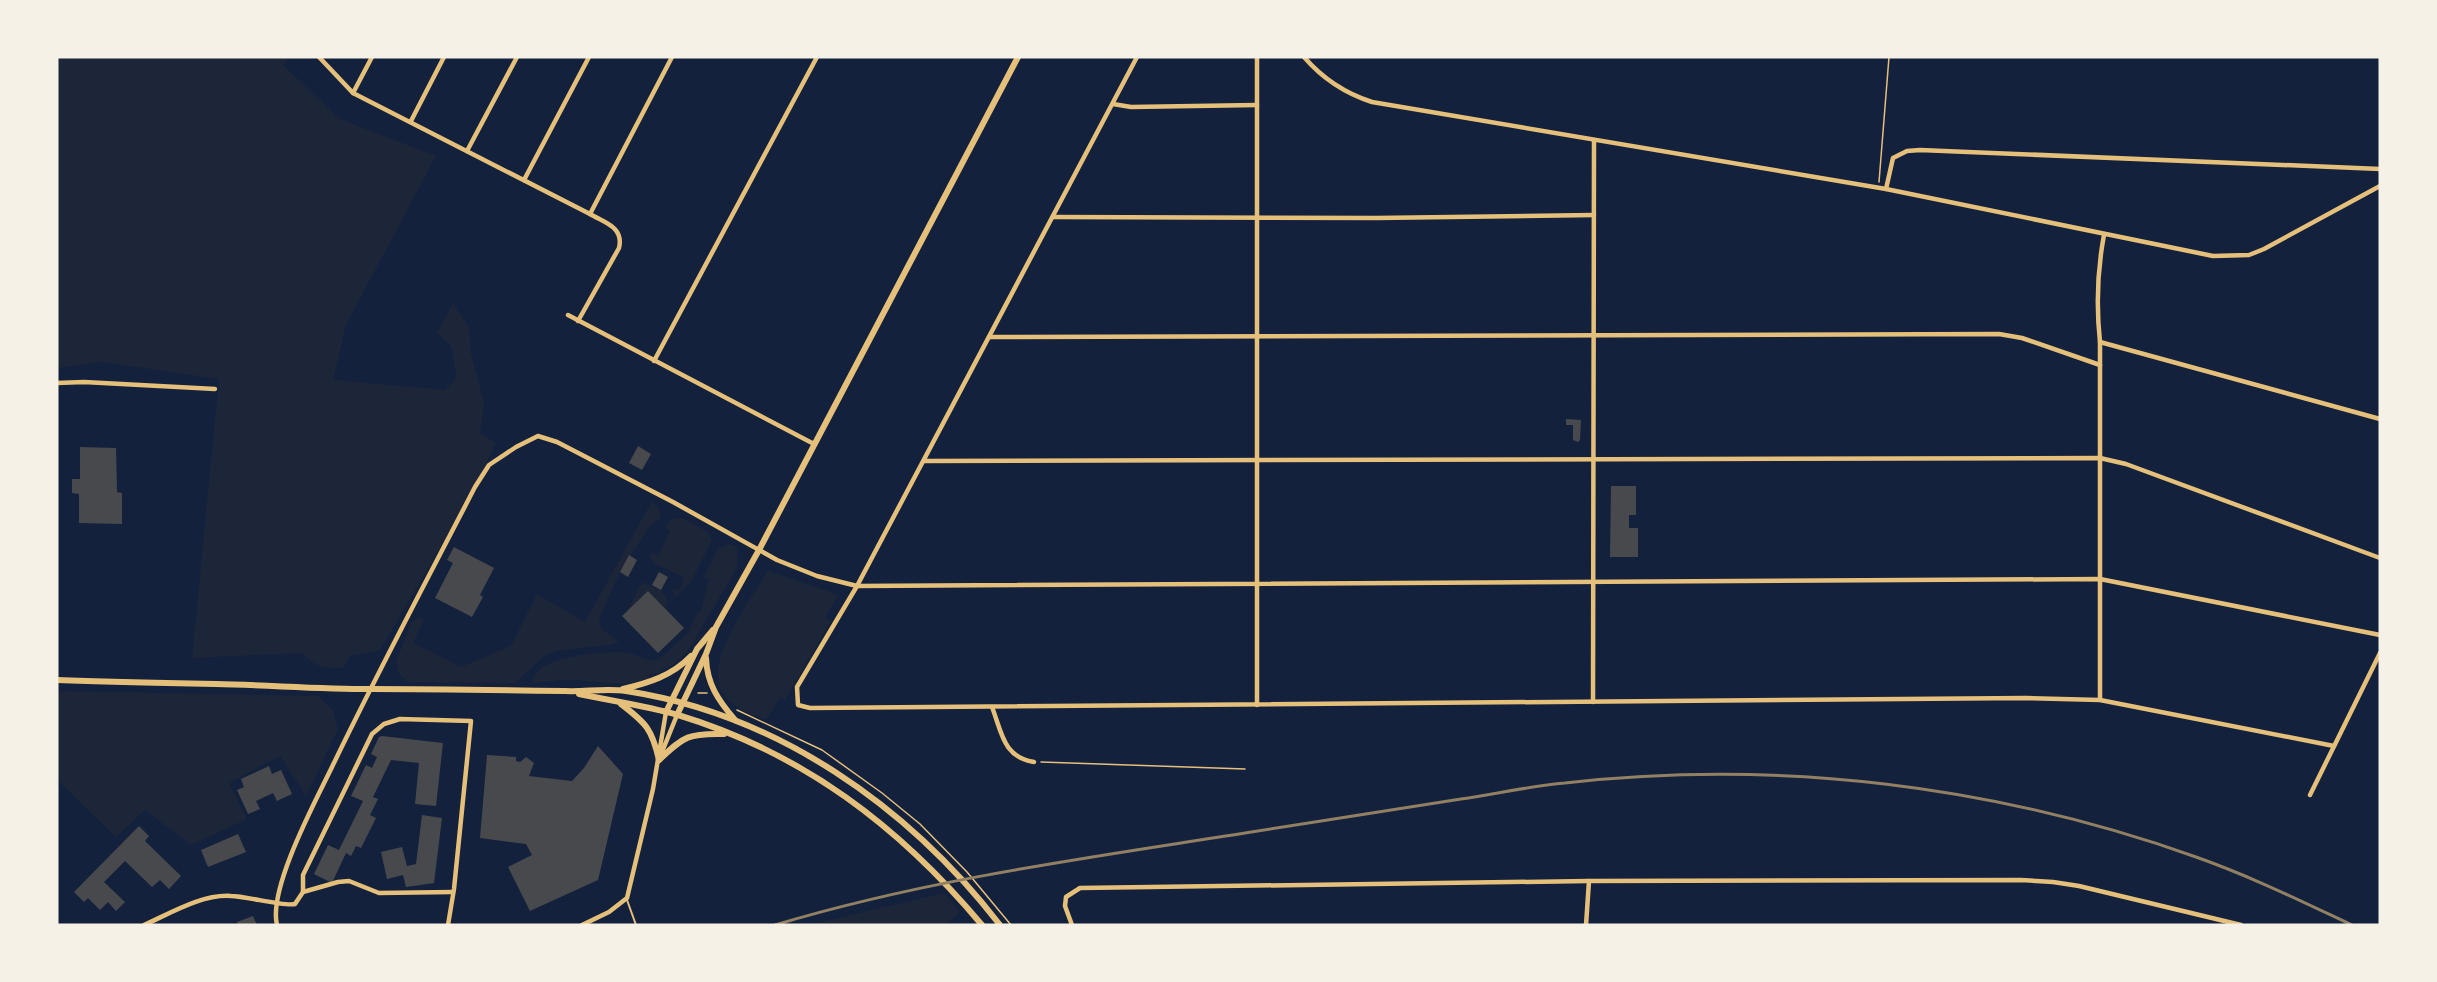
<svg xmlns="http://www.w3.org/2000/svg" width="2437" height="982" viewBox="0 0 2437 982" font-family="'Golos Text',sans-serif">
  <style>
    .green { fill: #1d2539 }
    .building { fill: #48494c }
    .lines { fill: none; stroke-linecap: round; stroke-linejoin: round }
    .path { stroke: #e5c07b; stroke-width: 1.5 }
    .service { stroke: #e5c07b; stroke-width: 2 }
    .minor { stroke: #e5c07b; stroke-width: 4.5 }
    .tertiary { stroke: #e5c07b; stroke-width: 6 }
    .rail { stroke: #918062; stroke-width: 3 }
  </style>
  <rect width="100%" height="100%" fill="#14213d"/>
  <g class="green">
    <path d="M 57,57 L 290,57 L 283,65 L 340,119 L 436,156 L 346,325 L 333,380 L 445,390 L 457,378 L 451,346 L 437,333 L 453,304 L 469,327 L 471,354 L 484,403 L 480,433 L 496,443 L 470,497 L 380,650 L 350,656 L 344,667 C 322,670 318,667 301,653 L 192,658 L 219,379 L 102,362 L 57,368 Z"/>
    <polygon points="652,501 660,510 660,518 649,527 620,572 599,619 601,628 619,642 612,645 559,650 545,655 515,683 408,682 399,674 396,662 411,623 418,618 424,620 413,643 461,667 511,646 537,594 585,622"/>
    <polygon points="682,518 708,532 712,540 692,580 676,597 672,590 673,588 678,591 685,578 654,563 650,558 652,552 658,555 670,531 665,528 671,519"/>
    <path d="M 730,544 L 737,547 L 737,568 L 689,649 L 673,665 L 658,673 L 650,674 L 648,680 C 621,688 595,680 567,680 C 556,680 544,682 533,683 C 533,655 605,651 626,653 C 638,654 645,662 658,660 L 689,632 L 697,612 L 701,611 L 709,579 L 704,577 L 718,549 Z"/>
    <path d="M 768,571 L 836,594 L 837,597 L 825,618 L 831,621 L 785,700 L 780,698 L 766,720 C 752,714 735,709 725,697 C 699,664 752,599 768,571 Z"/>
    <polygon points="642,582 661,590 668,601 665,608 648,591 627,611"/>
    <polygon points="57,691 318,696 333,710 338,729 306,796 280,756 229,783 247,819 191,845 145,810 116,837 57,780"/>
    <polygon points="944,893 960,912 945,925 809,925"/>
  </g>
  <g class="building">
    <polygon points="1566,419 1581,420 1580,440 1578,442 1573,440 1573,425 1566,425"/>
    <polygon points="638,446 651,454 642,470 629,463"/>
    <polygon points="80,447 116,448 117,492 122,493 122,524 79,523 79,494 72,493 72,479 80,479"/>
    <polygon points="1611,486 1636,486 1636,515 1629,515 1629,528 1638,528 1638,557 1610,557"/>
    <polygon points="454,547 494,568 480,595 483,597 472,617 435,598 453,563 447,560"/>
    <polygon points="629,555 637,560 628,577 620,572"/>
    <polygon points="659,572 668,577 661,590 652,585"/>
    <polygon points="648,591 684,628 658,653 622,616"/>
    <polygon points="382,736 443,743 436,806 415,804 419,763 391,760 373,797 378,799 370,815 376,818 361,848 356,846 351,856 346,853 332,883 314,874 328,845 339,850 363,801 351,796 366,765 372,768 377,757 371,754 379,737"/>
    <polygon points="598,746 623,774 598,880 530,911 508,867 532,855 526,844 480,838 487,755 516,757 516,761 520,762 526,757 534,763 529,776 572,781 584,768"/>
    <polygon points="269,766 272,774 281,770 292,794 277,801 273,793 256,801 260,809 248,814 237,790 244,787 241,779"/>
    <polygon points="422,815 442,818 434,883 406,887 403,875 387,879 381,852 402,847 407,866 416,864"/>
    <polygon points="139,826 149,836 145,841 181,876 169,889 160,880 152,887 125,861 104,882 125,902 116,911 108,902 100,910 88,898 84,902 74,892"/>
    <polygon points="238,834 246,852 208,867 201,850"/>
    <polygon points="253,916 257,925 238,925 237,922"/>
  </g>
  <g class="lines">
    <g class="path">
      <polyline points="1879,182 1889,57"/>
      <polyline points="698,693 707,693"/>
      <polyline points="737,710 822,750 882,793 920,824 967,872 1011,925"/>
      <polyline points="1041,762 1245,769"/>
    </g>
    <polyline class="service" points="627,900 636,925"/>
    <g class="minor">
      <path d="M 319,57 L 353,93 L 590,214 C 605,223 624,227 619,248 L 578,321"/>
      <polyline points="1137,57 857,586 797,687 798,705 810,708 2026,698 2100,700 2334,746"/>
      <polyline points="1257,57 1257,705"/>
      <path d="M 1304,57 C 1323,79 1344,93 1372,102 L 1886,189 L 2213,256 L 2249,255 L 2264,249 L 2380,186"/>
      <polyline points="353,93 372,57"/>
      <polyline points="1113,104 1131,107 1257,105"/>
      <polyline points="411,121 444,57"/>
      <polyline points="467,151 517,57"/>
      <polyline points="524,180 589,57"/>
      <polyline points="1886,189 1893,158 1907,151 1920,150 2380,169"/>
      <polyline points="590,214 672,57"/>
      <polyline points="1053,217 1376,218 1594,215"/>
      <polyline points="568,315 814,444"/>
      <polyline points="989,337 1999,334 2022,338 2100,365"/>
      <polyline points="2100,342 2380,419"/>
      <polyline points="654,361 817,57"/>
      <polyline points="57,383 84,382 215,389"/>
      <polyline points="924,461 2100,458 2126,464 2380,558"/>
      <path d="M 2100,700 L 2100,342 C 2096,305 2097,272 2104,235"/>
      <polyline points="1593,702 1594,140"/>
      <path d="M 992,707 C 1002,733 1003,757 1034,762"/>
      <polyline points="662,752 677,715"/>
      <polyline points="2310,795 2380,653"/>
      <polyline points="303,892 338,882 349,881 379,893 453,892"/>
      <path d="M 144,925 C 171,913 202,894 231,896 C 246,896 285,907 295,904 L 303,892 L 303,875 L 372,734 L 384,724 L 400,719 L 471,721 L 454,889 L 448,925"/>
      <path d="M 277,925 C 268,889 315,802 332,767 C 377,673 427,580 475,487 L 489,465 L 516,447 L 538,436 L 557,442 L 673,502 L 777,560 L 817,576 L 857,586 L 2100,579 L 2380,635"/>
      <polyline points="582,925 609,912 627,898 653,789 666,712"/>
      <polyline points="1072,925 1065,906 1066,897 1080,888 1589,881 2021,880 2053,882 2079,886 2241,925"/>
      <polyline points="1586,925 1589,881"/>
    </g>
    <g class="tertiary">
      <path d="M 706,658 C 707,684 718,700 735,720"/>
      <path d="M 57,680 C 110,682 163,683 216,684 C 267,685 319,689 370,689 C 435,689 500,690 565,691 C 585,692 606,688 626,691 C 777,714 908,806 1000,925"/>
      <path d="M 623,689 C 648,683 672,676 691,656"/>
      <path d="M 579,694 C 612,701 646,706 678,715 C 803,753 899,826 982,925"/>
      <path d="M 621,704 C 646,723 652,729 659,760"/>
      <polyline points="666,712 697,649 713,630"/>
      <polyline points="677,715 706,654 716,627 759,550 1018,57"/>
      <path d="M 659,760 C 684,736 689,733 724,734"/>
    </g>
    <path class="rail" d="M 775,925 C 928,879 1087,858 1245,833 C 1317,822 1389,810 1461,799 C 1496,794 1530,786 1565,783 C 1778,759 1994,785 2196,857 C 2250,876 2301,901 2352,925"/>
  </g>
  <rect width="2437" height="982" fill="none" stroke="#f6f1e7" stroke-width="117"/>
</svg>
